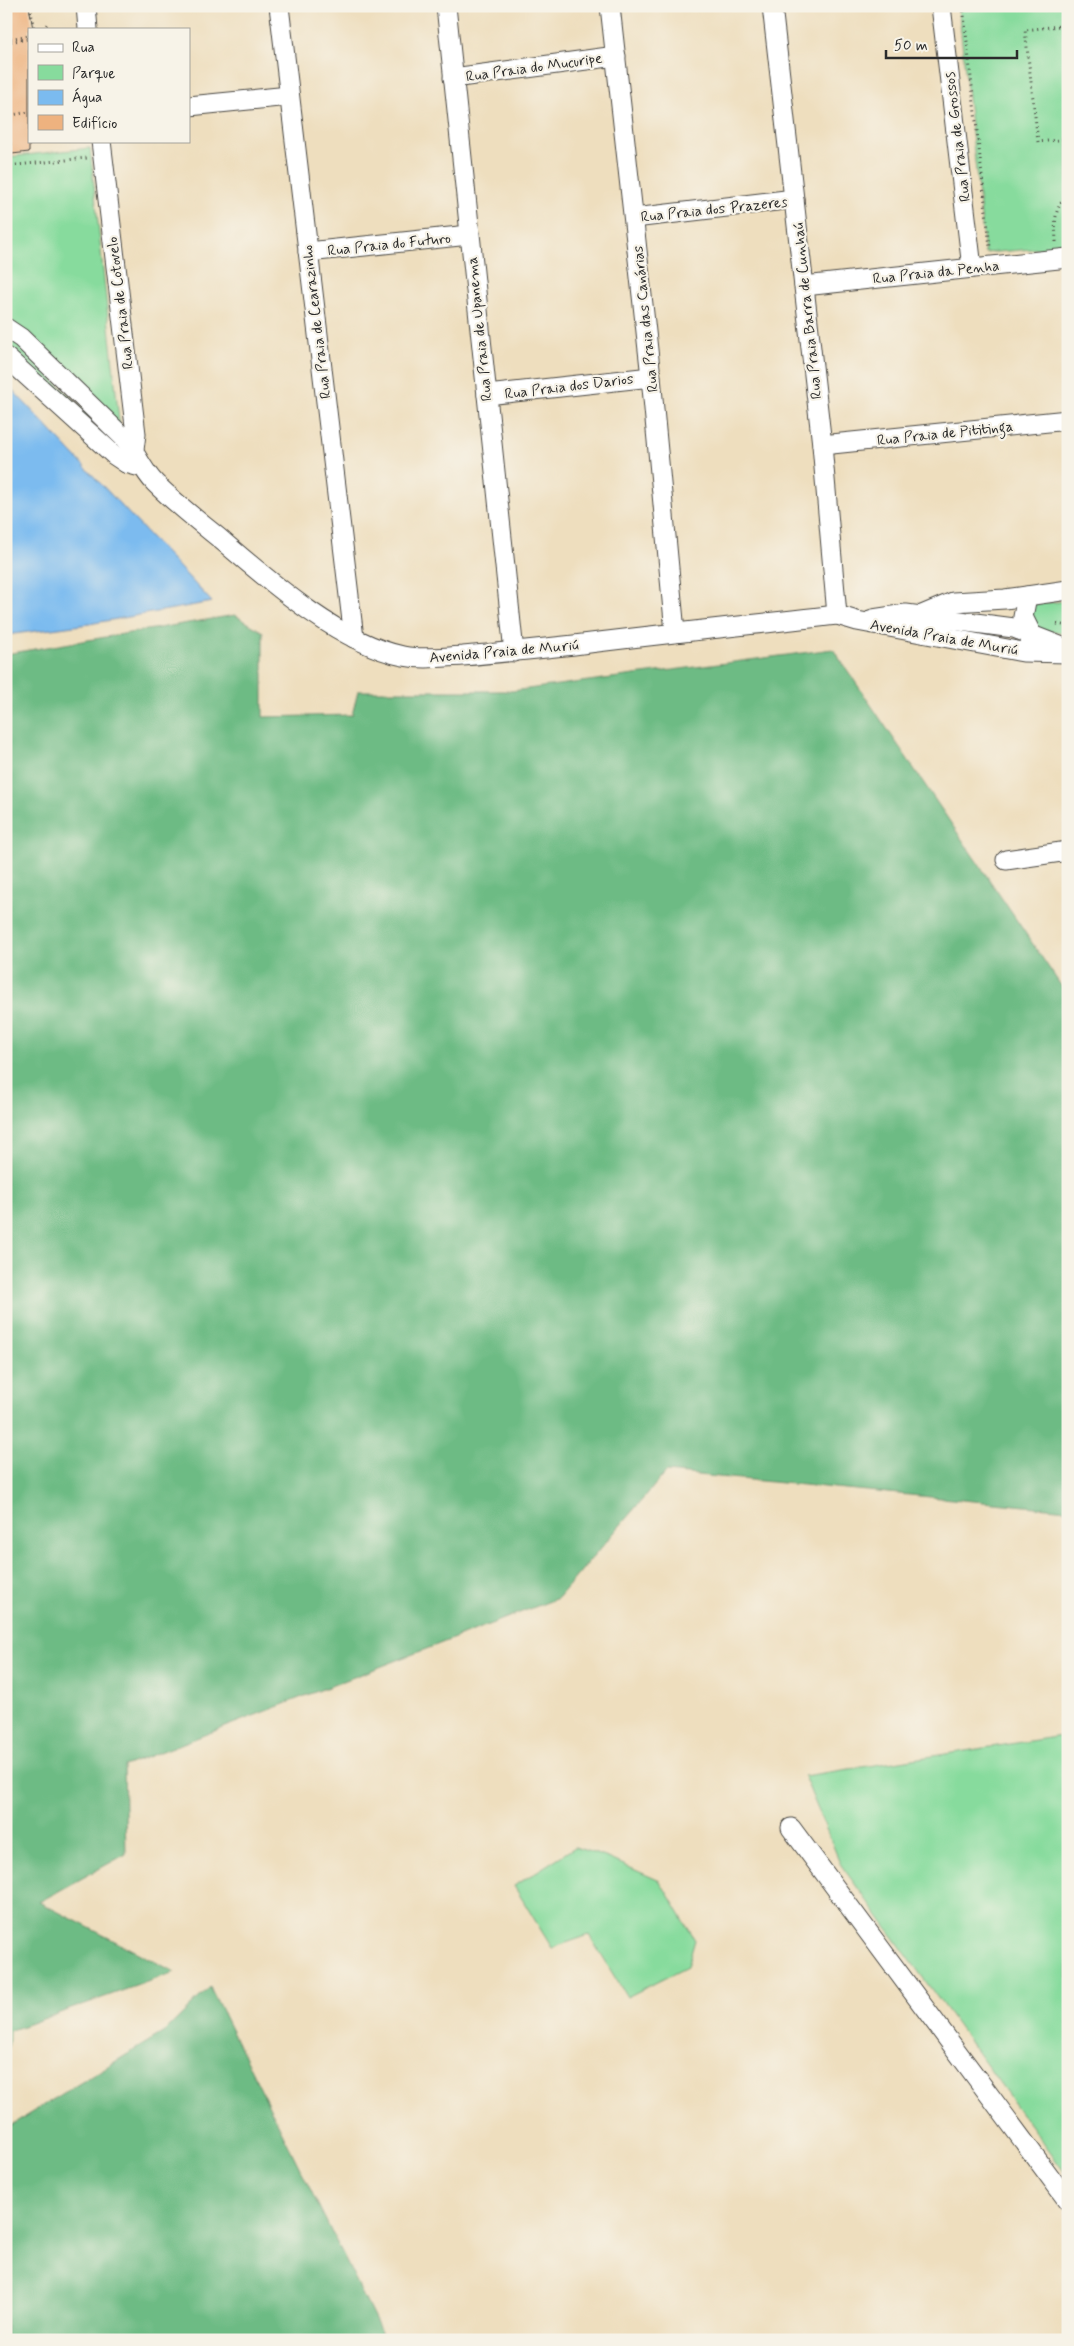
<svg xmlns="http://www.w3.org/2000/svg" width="1074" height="2346" viewBox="0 0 1074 2346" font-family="Mynerve,sans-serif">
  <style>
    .green { fill: #87db9d; stroke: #598364 }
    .forest { fill: #6dbb84; stroke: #4c7358 }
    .water { fill: #7bbbef; stroke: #53738d }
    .building { fill: #eeb27f }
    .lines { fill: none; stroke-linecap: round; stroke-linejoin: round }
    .minor-casing { stroke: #484641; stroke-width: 21 }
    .path { stroke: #484641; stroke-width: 3; stroke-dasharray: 1 4; stroke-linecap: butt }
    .minor { stroke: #fff; stroke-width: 19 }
    .labels { text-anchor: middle; stroke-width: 4.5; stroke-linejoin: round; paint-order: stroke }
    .street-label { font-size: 15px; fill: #2b2b2b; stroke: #f7f3e8 }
  </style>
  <rect width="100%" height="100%" fill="#f7f3e8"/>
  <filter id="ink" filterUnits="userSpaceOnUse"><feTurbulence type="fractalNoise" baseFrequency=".02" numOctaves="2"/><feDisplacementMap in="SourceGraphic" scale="10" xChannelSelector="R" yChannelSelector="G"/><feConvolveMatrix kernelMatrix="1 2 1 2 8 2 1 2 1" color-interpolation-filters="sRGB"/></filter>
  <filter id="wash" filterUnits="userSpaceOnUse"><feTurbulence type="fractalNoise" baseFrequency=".0096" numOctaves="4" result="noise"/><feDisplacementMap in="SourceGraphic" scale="20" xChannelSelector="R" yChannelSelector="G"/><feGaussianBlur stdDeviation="1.12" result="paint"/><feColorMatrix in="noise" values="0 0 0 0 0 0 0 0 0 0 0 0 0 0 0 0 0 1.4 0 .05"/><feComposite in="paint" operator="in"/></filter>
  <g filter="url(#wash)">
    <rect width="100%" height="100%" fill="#eedebe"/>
    <g class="green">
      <polygon points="958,6 1068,6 1068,246 985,253"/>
      <polygon points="6,144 8,157 90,148 120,430 6,320"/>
      <polygon points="6,332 117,443 118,448 6,350"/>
      <polygon points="1068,601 1068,634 1030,629 1023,605"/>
      <polygon points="1068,1735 1068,2177 841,1865 804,1776"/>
      <polygon points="575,1847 608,1858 660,1881 695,1940 687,1967 627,1997 589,1935 552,1948 514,1886"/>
      <polygon points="6,2030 9,2031 6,2128"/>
    </g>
    <g class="forest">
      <polygon points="235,615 263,632 263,717 352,715 358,691 512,691 833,649 1068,996 1068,1510 666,1472 558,1598 124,1766 126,1854 39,1902 175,1972 9,2031 6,2030 6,654"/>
      <polygon points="210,1987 385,2340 6,2340 6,2128 164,2032"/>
    </g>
    <polygon class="water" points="6,383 212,602 89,624 6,635"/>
    <g id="blocks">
      <polygon class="building" points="6,6 29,6 33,29 29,29 29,152 12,154 6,106"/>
    </g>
  </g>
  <g filter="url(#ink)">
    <use href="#blocks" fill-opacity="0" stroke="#484641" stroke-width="1"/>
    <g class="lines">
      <defs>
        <g id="minor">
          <polyline points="86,6 88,29"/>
          <polyline points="279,6 354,638"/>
          <polyline points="446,6 514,652"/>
          <polyline points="610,6 651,377 675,632"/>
          <polyline points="772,6 822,445 837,615"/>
          <polyline points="941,6 972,268"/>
          <polyline points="453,78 616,56"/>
          <polyline points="189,106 289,96"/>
          <polyline points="101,141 136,434 134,450 126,463"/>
          <polyline points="634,218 794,199"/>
          <polyline points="308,252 469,235"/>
          <polyline points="804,286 1068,258"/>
          <path d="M 6,328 L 21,338 L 124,438 C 136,452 142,470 155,483 C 175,503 198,521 219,538 C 268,580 339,643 403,656 C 423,660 443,657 463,656 C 500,653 537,649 574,645 C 662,634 749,625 837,615 L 857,621 L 1023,652 L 1068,653"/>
          <polyline points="6,357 114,455 126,463 137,466"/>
          <polyline points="487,395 651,377"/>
          <polyline points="822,445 1068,420"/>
          <polyline points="1027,596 1023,617 1032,635 1030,640"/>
          <polyline points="922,615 953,602 1005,599 1068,590"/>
          <polyline points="873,619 906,614 1014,628 1065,648"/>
          <polyline points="1006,860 1068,851"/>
          <polyline points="791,1828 1068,2201"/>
        </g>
      </defs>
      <use href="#minor" class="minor-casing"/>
      <g class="path">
        <polyline points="30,6 34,29"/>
        <polyline points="963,6 990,247 992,247"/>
        <polyline points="1068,25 1025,30 1038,142 1068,139"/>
        <polyline points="43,29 49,22"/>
        <polyline points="6,39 29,36"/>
        <polyline points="6,42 29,39"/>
        <polyline points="6,116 29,112"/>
        <polyline points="6,166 87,158"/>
        <path d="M 1056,242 C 1055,222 1053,209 1068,194"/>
        <polyline points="1057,624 1068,626"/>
      </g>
      <use href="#minor" class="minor"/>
    </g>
  </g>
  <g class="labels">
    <g class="street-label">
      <text transform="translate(534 67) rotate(-8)" y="5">Rua Praia do Mucuripe</text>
      <text transform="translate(957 137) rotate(-97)" y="5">Rua Praia de Grossos</text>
      <text transform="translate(714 209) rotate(-6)" y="5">Rua Praia dos Prazeres</text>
      <text transform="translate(389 244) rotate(-6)" y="5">Rua Praia do Futuro</text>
      <text transform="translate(936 272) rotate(-6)" y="5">Rua Praia da Penha</text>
      <text transform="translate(120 303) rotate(-97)" y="5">Rua Praia de Cotovelo</text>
      <text transform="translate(807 311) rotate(-96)" y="5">Rua Praia Barra de Cunhaú</text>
      <text transform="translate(645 319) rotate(-96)" y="5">Rua Praia das Canárias</text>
      <text transform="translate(316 322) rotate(-97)" y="5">Rua Praia de Cearazinho</text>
      <text transform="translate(479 329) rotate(-96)" y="5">Rua Praia de Upanema</text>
      <text transform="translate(569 386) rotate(-7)" y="5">Rua Praia dos Darios</text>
      <text transform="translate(945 433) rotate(-6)" y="5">Rua Praia de Pititinga</text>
      <text transform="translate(944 637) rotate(10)" y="5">Avenida Praia de Muriú</text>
      <text transform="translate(504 651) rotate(-5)" y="5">Avenida Praia de Muriú</text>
    </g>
  </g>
  <rect width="1074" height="2346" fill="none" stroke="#f7f3e8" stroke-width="25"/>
  <rect x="28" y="28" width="162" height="115" fill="#f7f3e8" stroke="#a5a39c"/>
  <rect x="38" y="44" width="25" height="8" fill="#ffffff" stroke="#a5a39c"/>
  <text x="72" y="52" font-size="15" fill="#2b2b2b">Rua</text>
  <rect x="38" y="65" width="25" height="15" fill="#87db9d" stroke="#a5a39c"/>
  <text x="72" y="78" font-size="15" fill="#2b2b2b">Parque</text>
  <rect x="38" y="90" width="25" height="15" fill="#7bbbef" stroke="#a5a39c"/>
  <text x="72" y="102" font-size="15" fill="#2b2b2b">Água</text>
  <rect x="38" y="115" width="25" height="15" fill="#eeb27f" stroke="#a5a39c"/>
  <text x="72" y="128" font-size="15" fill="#2b2b2b">Edifício</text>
  <path d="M886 50v8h131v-8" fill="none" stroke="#2b2b2b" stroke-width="2.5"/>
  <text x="894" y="50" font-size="15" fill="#2b2b2b" stroke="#f7f3e8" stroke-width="4" paint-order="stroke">50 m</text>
</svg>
